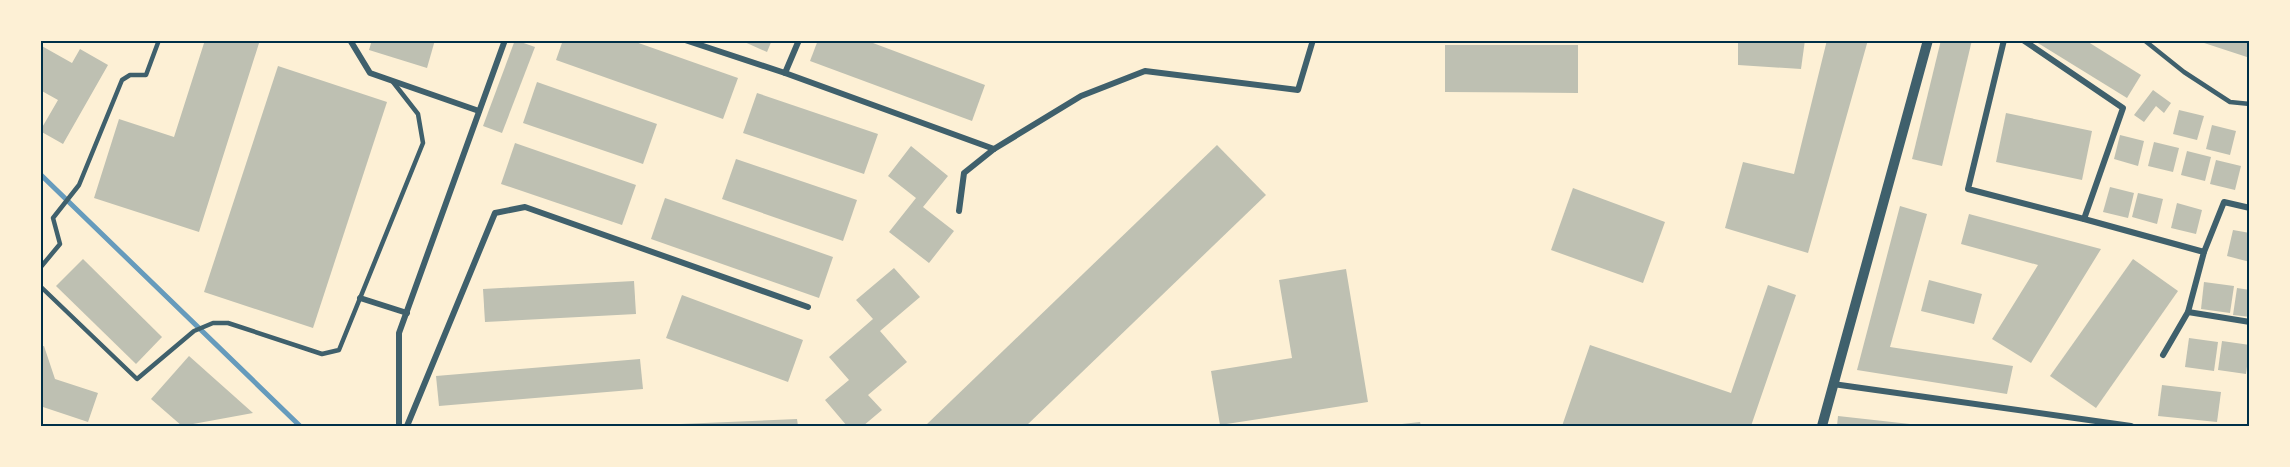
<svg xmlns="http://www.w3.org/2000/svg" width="2290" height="467" viewBox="0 0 2290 467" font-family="Georgia,serif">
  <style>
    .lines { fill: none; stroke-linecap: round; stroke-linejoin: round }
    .stream { stroke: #669bbc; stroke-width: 5 }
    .building { fill: #bec0b2 }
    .service { stroke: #3f606c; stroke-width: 4.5 }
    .minor { stroke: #3f606c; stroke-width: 6 }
    .tertiary { stroke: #3f606c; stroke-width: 10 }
    .neatline { fill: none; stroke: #003049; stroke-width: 2 }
  </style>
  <rect width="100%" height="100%" fill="#fdf0d5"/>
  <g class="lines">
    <polyline class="stream" points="40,174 300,426"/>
  </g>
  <g class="building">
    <polygon points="205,40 260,40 199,232 94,198 119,119 174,137"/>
    <polygon points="372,40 435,40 427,68 369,50"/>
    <polygon points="515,40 535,47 502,133 483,126"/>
    <polygon points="563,40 630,40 738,78 723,119 556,60"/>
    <polygon points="740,40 772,40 767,52"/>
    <polygon points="818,40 865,40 985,85 972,121 810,61"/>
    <polygon points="1738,40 1805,40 1801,69 1738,65"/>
    <polygon points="1827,40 1868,40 1808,253 1725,228 1743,162 1794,174"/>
    <polygon points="1941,40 1972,40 1942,166 1912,159"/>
    <polygon points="2033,40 2085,40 2141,75 2127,98"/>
    <polygon points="2198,40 2250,40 2250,58 2198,41"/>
    <polygon points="40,45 72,63 80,49 108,65 63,144 40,131 58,100 40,90"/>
    <polygon points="1445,45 1578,45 1578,93 1445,92"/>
    <polygon points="278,66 387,102 313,328 204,292"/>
    <polygon points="537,82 657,124 643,164 523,123"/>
    <polygon points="2153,90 2171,103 2164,113 2156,106 2144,122 2134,115"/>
    <polygon points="757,93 878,134 864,174 743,133"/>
    <polygon points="2179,110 2204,116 2197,140 2173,134"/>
    <polygon points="2006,113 2092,131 2082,180 1996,162"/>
    <polygon points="2212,125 2236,131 2230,155 2206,149"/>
    <polygon points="2120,135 2144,141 2138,166 2114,159"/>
    <polygon points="2154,142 2179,148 2173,172 2148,166"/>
    <polygon points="515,143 636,185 622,225 501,184"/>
    <polygon points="1217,145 1266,195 1026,426 928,426 926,425"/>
    <polygon points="911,146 948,176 923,207 954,231 929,263 889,232 916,198 888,176"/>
    <polygon points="2187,151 2211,157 2205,181 2181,175"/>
    <polygon points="736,159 857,200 843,241 722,199"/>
    <polygon points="2216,160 2241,166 2235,190 2210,184"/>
    <polygon points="2110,187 2134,193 2128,218 2103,212"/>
    <polygon points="1573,188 1665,222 1643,283 1551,250"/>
    <polygon points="2138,193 2163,199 2157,224 2132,217"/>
    <polygon points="665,198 833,257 819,298 651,239"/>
    <polygon points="2177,203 2202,210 2196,234 2171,228"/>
    <polygon points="1900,206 1927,214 1890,347 2013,366 2007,394 1857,370"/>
    <polygon points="1969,214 2101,249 2031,363 1992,339 2038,265 1961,244"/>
    <polygon points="2233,230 2250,233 2250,262 2227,256"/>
    <polygon points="83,259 162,337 136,364 56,286"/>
    <polygon points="2133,259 2178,291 2096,408 2050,376"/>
    <polygon points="894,268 920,297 880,331 907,362 868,395 882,410 863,426 847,426 825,400 849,380 829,357 873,319 856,300"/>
    <polygon points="1346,269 1368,402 1220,425 1211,371 1292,358 1279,280"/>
    <polygon points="1929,280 1982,294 1974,324 1921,311"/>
    <polygon points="634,281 636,314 485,322 483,289"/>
    <polygon points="2204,282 2234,286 2230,313 2201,309"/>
    <polygon points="1768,285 1796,295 1751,426 1562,426 1590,345 1731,393"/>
    <polygon points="2237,288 2250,290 2250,317 2233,315"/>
    <polygon points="682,295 803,340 788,382 666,338"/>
    <polygon points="2189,338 2218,342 2214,371 2185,367"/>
    <polygon points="2222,341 2250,345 2246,374 2218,370"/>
    <polygon points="44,346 55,379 98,393 88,422 40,406 40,347"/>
    <polygon points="189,356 253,413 182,426 151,399"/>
    <polygon points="640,359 643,389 439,406 436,376"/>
    <polygon points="2162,385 2221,392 2217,422 2158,416"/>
    <polygon points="1838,416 1910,424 1909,426 1837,426"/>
    <polygon points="797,419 798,426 656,426 656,425"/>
    <polygon points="1420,422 1421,426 1393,426 1393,425"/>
  </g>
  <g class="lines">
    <g class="service">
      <polyline points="2144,40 2184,72 2230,102 2250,104"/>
      <polyline points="40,268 60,244 53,218 79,185 122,80 130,75 146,75 159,40"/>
      <polyline points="40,286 137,379 194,331 213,323 228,323 322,354 339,350 423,143 418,114 393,82"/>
    </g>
    <g class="minor">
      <polyline points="350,40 370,73 479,111"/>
      <polyline points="685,40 785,73 994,149"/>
      <polyline points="2004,40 1968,189 2084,219 2204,252 2224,202 2250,208"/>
      <polyline points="2023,40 2123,108 2084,219"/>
      <polyline points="785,73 799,40"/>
      <polyline points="959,211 964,173 994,149 1081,96 1145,71 1298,90 1313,40"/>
      <polyline points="360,298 407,313"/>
      <polyline points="2188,312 2250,322"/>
      <polyline points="2163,355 2188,312 2204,252"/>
      <polyline points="1833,384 2131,426"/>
      <polyline points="399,426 399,333 505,40"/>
      <polyline points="407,426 495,213 525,207 808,307"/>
    </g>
    <polyline class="tertiary" points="1822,426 1928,40"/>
  </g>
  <rect width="2290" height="467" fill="none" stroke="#fdf0d5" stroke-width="84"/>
  <rect x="42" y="42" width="2206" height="383" class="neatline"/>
</svg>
